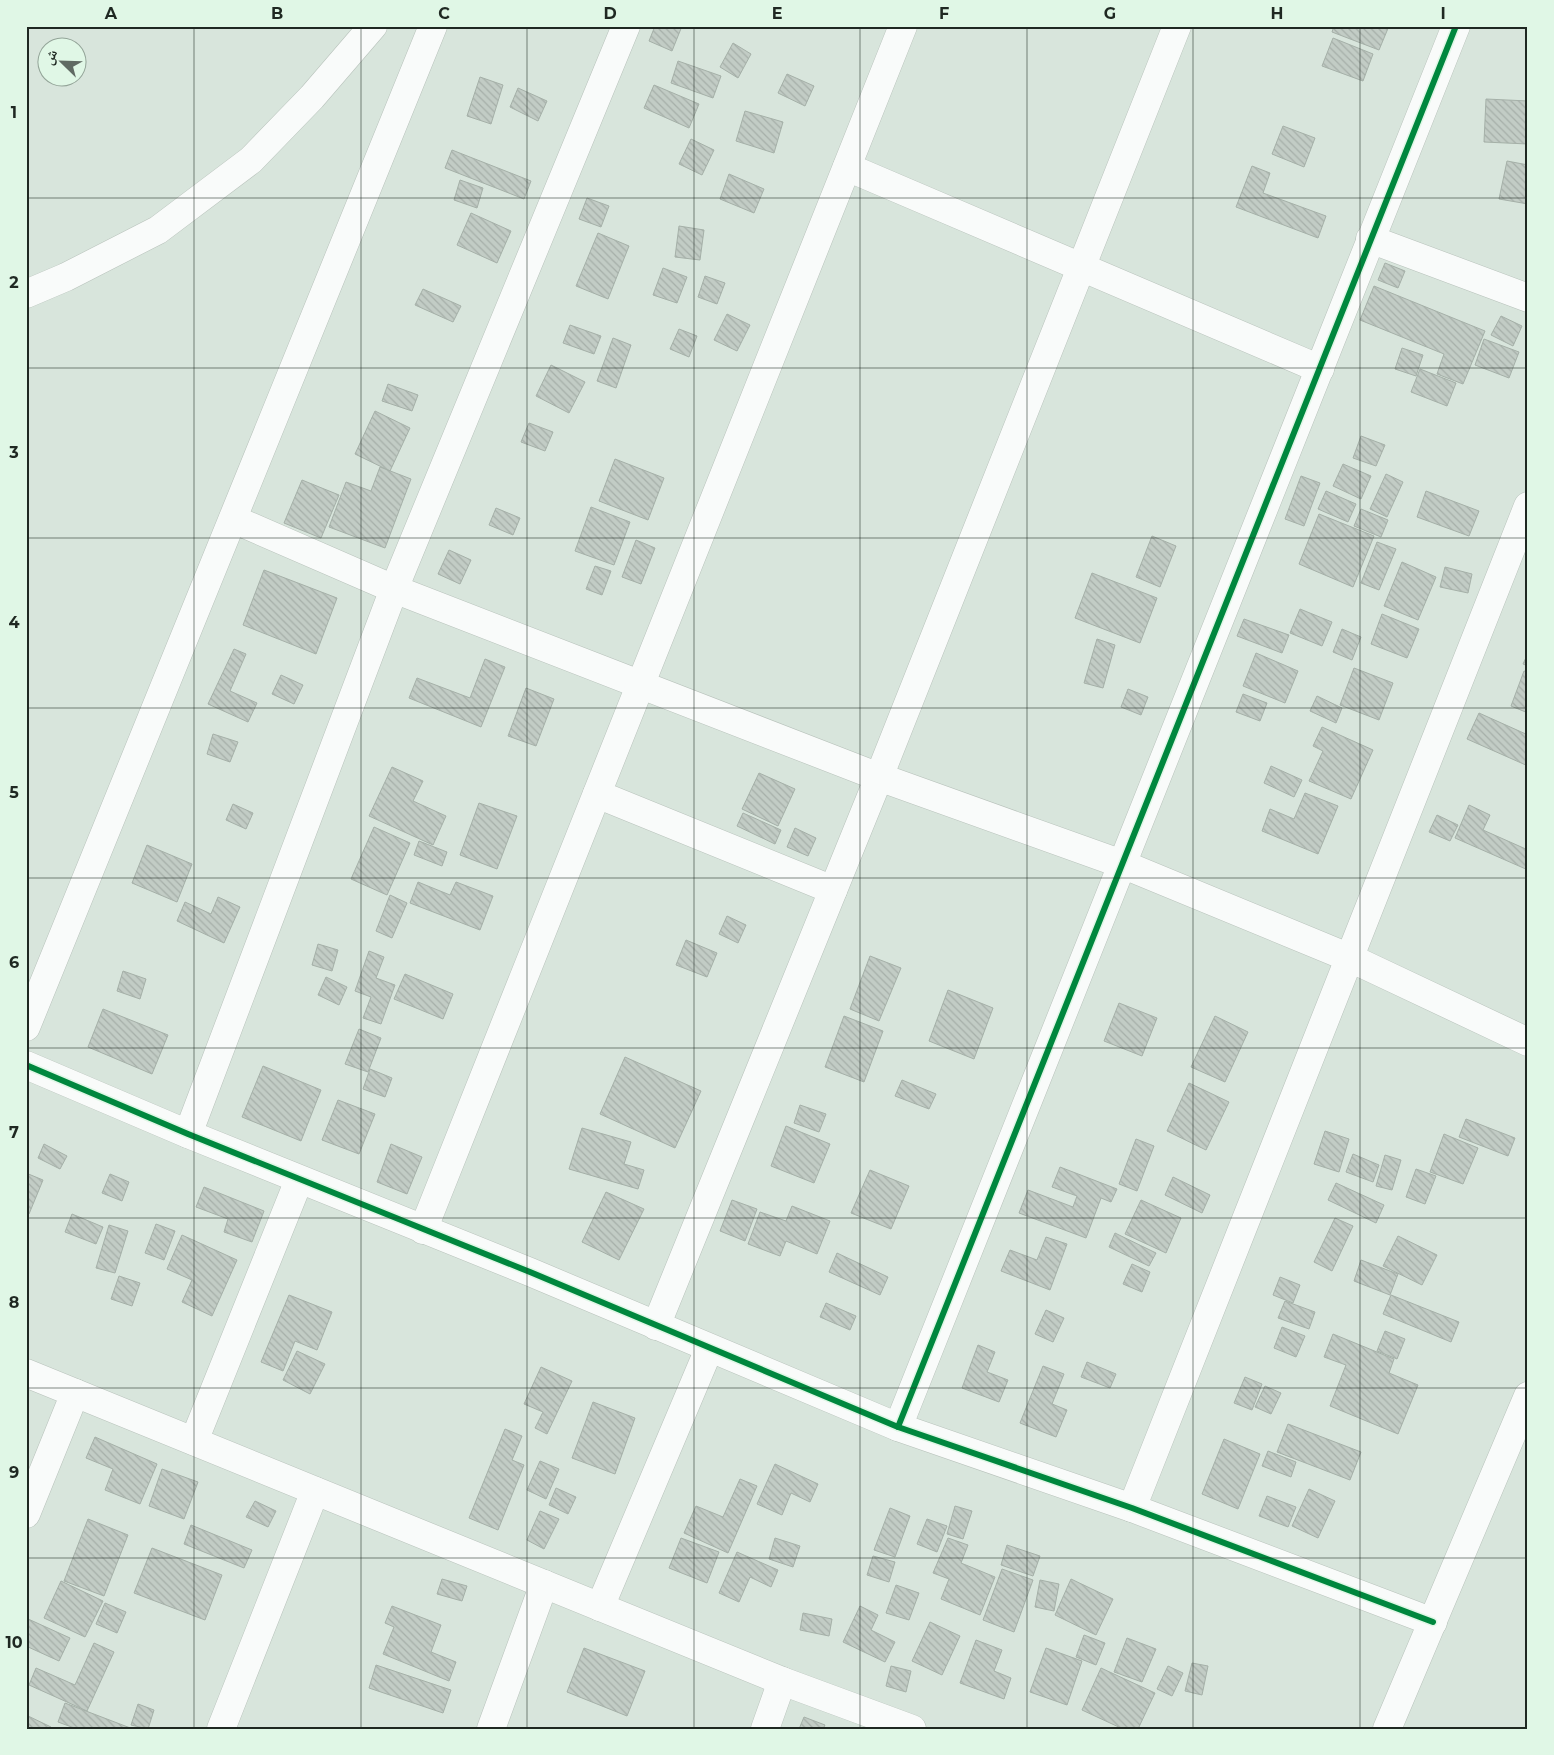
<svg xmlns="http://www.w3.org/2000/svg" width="1554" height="1755" viewBox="0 0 1554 1755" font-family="Montserrat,'Noto Naskh Arabic',sans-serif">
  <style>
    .building { fill: url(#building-back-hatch); stroke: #a5b0a8 }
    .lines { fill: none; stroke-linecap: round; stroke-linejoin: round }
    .minor-casing { stroke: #b8c2bb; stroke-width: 29 }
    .minor { stroke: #f9fbfa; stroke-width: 28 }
    .cycleway-casing { stroke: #e0f7e6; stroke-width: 9 }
    .cycleway { stroke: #00873e; stroke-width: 6 }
    .grid { fill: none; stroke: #1f2822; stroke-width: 1; stroke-opacity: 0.55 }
    .neatline { fill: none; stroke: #1f2822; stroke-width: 2 }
    .grid-label { font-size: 16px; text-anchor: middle; font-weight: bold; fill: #1f2822 }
  </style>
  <defs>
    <pattern id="building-back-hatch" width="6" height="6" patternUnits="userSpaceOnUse" patternTransform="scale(1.25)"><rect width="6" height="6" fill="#c2ccc5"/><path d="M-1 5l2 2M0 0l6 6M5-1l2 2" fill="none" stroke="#a6afa9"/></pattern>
  </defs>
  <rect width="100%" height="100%" fill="#d8e5dc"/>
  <g class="building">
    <polygon points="655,26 682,26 672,51 649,41"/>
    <polygon points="1334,26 1389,26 1379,50 1332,32"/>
    <polygon points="1333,38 1373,54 1363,81 1322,66"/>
    <polygon points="733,43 751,54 738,78 720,67"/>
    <polygon points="678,61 721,76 713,98 671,83"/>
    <polygon points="787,74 814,86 805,106 778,93"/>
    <polygon points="480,77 503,85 491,124 467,116"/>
    <polygon points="654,85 699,104 689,128 644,108"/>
    <polygon points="518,88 547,101 538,121 510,107"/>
    <polygon points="1486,99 1528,101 1528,144 1484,142"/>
    <polygon points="745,111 783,122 774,153 736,141"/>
    <polygon points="1283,126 1315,138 1304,167 1272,154"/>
    <polygon points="691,139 714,150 702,175 679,164"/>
    <polygon points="452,150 531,181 524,199 445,168"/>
    <polygon points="1507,161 1528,165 1528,204 1499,199"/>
    <polygon points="1252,166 1270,173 1263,193 1326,216 1318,238 1236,207"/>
    <polygon points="729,174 764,189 754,213 720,199"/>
    <polygon points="460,180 483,188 477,208 454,200"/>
    <polygon points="587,198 609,206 601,227 579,219"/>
    <polygon points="471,213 511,231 497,263 457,245"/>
    <polygon points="679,226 704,230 700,260 675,257"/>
    <polygon points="598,233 629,246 608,299 576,286"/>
    <polygon points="1385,263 1405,271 1398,288 1378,280"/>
    <polygon points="663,268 687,277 677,303 653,295"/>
    <polygon points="705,276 725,283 717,304 698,297"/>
    <polygon points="1374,286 1485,331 1463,384 1437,374 1444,354 1360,320"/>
    <polygon points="423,289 461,306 453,322 415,305"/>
    <polygon points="727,314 750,325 737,351 714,340"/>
    <polygon points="1501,316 1522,326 1513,346 1491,335"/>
    <polygon points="570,325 601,336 594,354 563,343"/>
    <polygon points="679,329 697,336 689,357 670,349"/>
    <polygon points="613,338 631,345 616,388 597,381"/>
    <polygon points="1484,339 1519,352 1509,378 1475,365"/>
    <polygon points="1402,348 1423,355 1416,376 1395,369"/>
    <polygon points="551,365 585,382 569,413 536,396"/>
    <polygon points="1420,369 1456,383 1447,406 1411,392"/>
    <polygon points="388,384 418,395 412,411 382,401"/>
    <polygon points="375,411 410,428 390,471 355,454"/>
    <polygon points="529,423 553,432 545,451 521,442"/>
    <polygon points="1361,436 1385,445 1376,466 1353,458"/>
    <polygon points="615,459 664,478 648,520 599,501"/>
    <polygon points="1343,464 1371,476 1361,499 1333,486"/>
    <polygon points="380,467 411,479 385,548 329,527 346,482 371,491"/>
    <polygon points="1386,474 1403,482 1387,517 1370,509"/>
    <polygon points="1301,476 1320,483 1304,526 1285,519"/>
    <polygon points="302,480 339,495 321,538 284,523"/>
    <polygon points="1326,491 1356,504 1348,522 1318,509"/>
    <polygon points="1426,491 1479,511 1469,536 1417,517"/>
    <polygon points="591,507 630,522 614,565 575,551"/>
    <polygon points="496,508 520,518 513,535 489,525"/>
    <polygon points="1361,509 1388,520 1381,537 1354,526"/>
    <polygon points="1319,514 1374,536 1353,587 1299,564"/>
    <polygon points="1152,536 1176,546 1160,587 1136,577"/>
    <polygon points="636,540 655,548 641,584 622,577"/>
    <polygon points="1377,542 1396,549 1379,590 1361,583"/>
    <polygon points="449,550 471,560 460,584 438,574"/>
    <polygon points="1402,562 1436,577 1418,620 1384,606"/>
    <polygon points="595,566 611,571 602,595 586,589"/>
    <polygon points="1445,567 1472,574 1468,593 1440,587"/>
    <polygon points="264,570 337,598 316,654 243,625"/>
    <polygon points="1092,573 1157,598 1140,643 1075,618"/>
    <polygon points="1300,609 1332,622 1322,646 1290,633"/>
    <polygon points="1382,614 1419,629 1407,658 1371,644"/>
    <polygon points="1244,619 1289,635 1282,653 1237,636"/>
    <polygon points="1342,629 1361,637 1352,660 1333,652"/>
    <polygon points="1097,639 1115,645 1103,688 1084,683"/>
    <polygon points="234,649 246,654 230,691 257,703 248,722 208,704"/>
    <polygon points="1256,653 1298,671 1285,703 1243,686"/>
    <polygon points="1528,653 1528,666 1523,664"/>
    <polygon points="485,659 505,667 481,727 409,698 417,678 470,698"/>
    <polygon points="1354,668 1393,683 1379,720 1340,705"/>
    <polygon points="1524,671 1528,672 1528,713 1511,706"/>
    <polygon points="281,675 303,685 294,704 272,694"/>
    <polygon points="526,688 554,699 536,746 508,736"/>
    <polygon points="1128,689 1148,697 1141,715 1121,707"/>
    <polygon points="1243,694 1267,703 1260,721 1236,712"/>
    <polygon points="1317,696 1342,708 1336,723 1310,711"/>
    <polygon points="1479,713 1528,735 1528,766 1467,739"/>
    <polygon points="1322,727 1373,750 1351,799 1309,781 1323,751 1313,746"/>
    <polygon points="213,734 238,742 230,762 207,754"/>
    <polygon points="1271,766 1302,780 1294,797 1264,783"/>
    <polygon points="392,767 423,781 413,801 446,816 433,845 369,816"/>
    <polygon points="759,773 795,789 778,826 742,809"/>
    <polygon points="1305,793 1338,806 1318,854 1262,831 1270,809 1294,819"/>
    <polygon points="479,803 517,816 497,869 460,855"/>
    <polygon points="233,804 253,813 246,829 226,820"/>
    <polygon points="1469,805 1490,815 1483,830 1528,850 1528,870 1455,838"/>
    <polygon points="743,813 781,830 775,844 737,826"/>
    <polygon points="1437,815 1458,825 1450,841 1429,832"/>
    <polygon points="374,827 410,843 387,895 351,879"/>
    <polygon points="795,828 816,838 808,856 787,847"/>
    <polygon points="419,841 447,852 442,866 414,855"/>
    <polygon points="147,845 192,864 177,902 132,883"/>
    <polygon points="418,882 450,895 456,882 493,896 480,930 410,903"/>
    <polygon points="390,895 407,903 392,938 376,931"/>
    <polygon points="218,897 240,907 224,943 177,921 185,902 211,914"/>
    <polygon points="727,916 746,925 738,943 719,934"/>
    <polygon points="686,940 717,953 707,977 676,965"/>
    <polygon points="318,944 338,950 332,971 312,965"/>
    <polygon points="369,951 384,957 376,978 395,985 381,1024 363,1018 371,997 355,991"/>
    <polygon points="870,956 901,968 879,1021 850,1009"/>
    <polygon points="123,971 146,979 140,999 117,991"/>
    <polygon points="405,974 453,994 443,1019 394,999"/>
    <polygon points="326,977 347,987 339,1005 318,995"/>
    <polygon points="948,990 993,1008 974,1059 929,1041"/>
    <polygon points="1119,1003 1157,1018 1142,1056 1104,1041"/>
    <polygon points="103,1009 168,1035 152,1074 88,1047"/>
    <polygon points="844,1016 883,1031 864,1082 825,1067"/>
    <polygon points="1215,1016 1248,1032 1225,1082 1191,1067"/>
    <polygon points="359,1029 381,1038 368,1072 345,1064"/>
    <polygon points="625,1057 701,1091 675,1148 600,1114"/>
    <polygon points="263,1066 321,1090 301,1141 242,1117"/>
    <polygon points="370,1069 392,1078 385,1097 363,1089"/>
    <polygon points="902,1080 936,1094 929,1109 895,1096"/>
    <polygon points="1189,1083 1229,1102 1206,1150 1167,1131"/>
    <polygon points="338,1100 375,1114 359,1154 322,1140"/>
    <polygon points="800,1105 826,1114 819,1132 794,1123"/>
    <polygon points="1466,1119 1515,1138 1508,1156 1459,1137"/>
    <polygon points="786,1126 830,1144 814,1183 771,1166"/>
    <polygon points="582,1128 631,1142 624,1164 644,1170 638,1189 569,1169"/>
    <polygon points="1325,1131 1349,1139 1339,1172 1314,1164"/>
    <polygon points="1444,1134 1478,1148 1463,1184 1430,1172"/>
    <polygon points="1136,1139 1154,1146 1137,1191 1119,1184"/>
    <polygon points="44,1144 67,1156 60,1169 38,1158"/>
    <polygon points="391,1144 422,1157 407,1194 377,1182"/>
    <polygon points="1353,1154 1379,1165 1373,1182 1346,1172"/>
    <polygon points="1385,1155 1401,1160 1392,1190 1376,1186"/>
    <polygon points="1060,1167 1117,1189 1111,1202 1101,1198 1086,1238 1019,1213 1028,1190 1073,1207 1077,1196 1052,1187"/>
    <polygon points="1416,1169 1436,1176 1425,1204 1406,1197"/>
    <polygon points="870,1170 909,1186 891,1229 851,1213"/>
    <polygon points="26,1173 43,1180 29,1214 26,1212"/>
    <polygon points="110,1174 129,1182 122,1201 102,1193"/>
    <polygon points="1173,1177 1210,1195 1202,1213 1165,1195"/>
    <polygon points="1336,1183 1384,1205 1376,1223 1328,1200"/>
    <polygon points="204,1187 264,1211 252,1242 224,1232 228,1219 196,1207"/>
    <polygon points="606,1192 644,1209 619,1260 582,1242"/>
    <polygon points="732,1200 757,1209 745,1241 720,1231"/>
    <polygon points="1141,1200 1181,1218 1166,1253 1125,1234"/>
    <polygon points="792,1206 830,1221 817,1254 786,1241 780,1256 748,1244 760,1212 786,1221"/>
    <polygon points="72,1214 103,1227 96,1244 65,1232"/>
    <polygon points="1335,1218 1353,1226 1332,1271 1314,1262"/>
    <polygon points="156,1224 175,1231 164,1260 145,1253"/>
    <polygon points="109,1225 128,1231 115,1273 96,1268"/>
    <polygon points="1115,1233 1156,1253 1149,1266 1109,1247"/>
    <polygon points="182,1235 237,1260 212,1316 182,1302 192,1280 167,1269"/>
    <polygon points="1398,1236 1437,1255 1422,1285 1383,1266"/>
    <polygon points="1046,1237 1067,1244 1050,1290 1001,1271 1010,1250 1037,1260"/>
    <polygon points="837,1253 888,1277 880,1295 829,1272"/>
    <polygon points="1361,1260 1398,1274 1390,1295 1354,1281"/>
    <polygon points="1132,1264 1150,1272 1142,1292 1123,1284"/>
    <polygon points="119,1276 140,1283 132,1306 111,1299"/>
    <polygon points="1280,1277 1300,1285 1293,1303 1273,1295"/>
    <polygon points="289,1295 332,1312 317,1350 295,1341 283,1371 261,1362"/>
    <polygon points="1391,1295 1459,1322 1451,1342 1383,1314"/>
    <polygon points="1285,1301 1315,1312 1309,1329 1278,1318"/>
    <polygon points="826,1303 856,1316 850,1330 820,1317"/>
    <polygon points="1046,1310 1064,1318 1053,1342 1035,1334"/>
    <polygon points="1282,1327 1305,1336 1296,1357 1274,1348"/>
    <polygon points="1385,1331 1405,1339 1397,1359 1377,1351"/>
    <polygon points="1333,1334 1394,1359 1389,1373 1418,1385 1398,1434 1330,1406 1346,1365 1324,1357"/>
    <polygon points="978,1345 995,1352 987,1372 1008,1380 999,1402 962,1388"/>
    <polygon points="297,1351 325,1364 310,1394 283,1380"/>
    <polygon points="1087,1362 1116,1374 1110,1388 1081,1377"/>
    <polygon points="1043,1366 1064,1374 1052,1404 1067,1410 1056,1437 1020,1423"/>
    <polygon points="541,1367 572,1381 547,1434 535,1428 543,1412 524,1404"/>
    <polygon points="1245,1377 1262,1384 1252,1410 1234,1403"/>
    <polygon points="1265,1386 1281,1393 1271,1414 1255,1407"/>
    <polygon points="593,1402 635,1418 615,1474 572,1458"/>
    <polygon points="1288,1424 1361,1452 1350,1480 1277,1452"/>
    <polygon points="505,1429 522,1436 512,1460 524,1465 498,1530 469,1518"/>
    <polygon points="95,1437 157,1464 140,1504 105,1490 113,1469 86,1458"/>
    <polygon points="1224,1439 1260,1454 1238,1509 1202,1494"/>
    <polygon points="1268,1451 1296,1462 1291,1477 1262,1466"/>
    <polygon points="540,1461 559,1469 546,1499 527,1490"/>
    <polygon points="775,1464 818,1484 810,1502 791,1493 782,1515 757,1504"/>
    <polygon points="162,1469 198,1482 184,1519 149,1506"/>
    <polygon points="740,1479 757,1486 728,1553 684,1533 696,1506 723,1517"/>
    <polygon points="556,1488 576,1497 568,1514 549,1505"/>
    <polygon points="1309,1489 1335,1501 1318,1538 1292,1526"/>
    <polygon points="1267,1496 1296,1507 1288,1527 1259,1516"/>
    <polygon points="255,1501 276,1511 268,1527 246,1517"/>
    <polygon points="955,1506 972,1511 963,1539 947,1534"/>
    <polygon points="890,1508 910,1516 895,1557 874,1550"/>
    <polygon points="540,1511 559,1519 544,1549 527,1540"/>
    <polygon points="88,1519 128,1535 104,1596 64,1581"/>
    <polygon points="927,1519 947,1526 937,1552 917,1544"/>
    <polygon points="191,1525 252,1550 244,1568 184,1544"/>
    <polygon points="681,1538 719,1552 707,1583 669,1568"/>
    <polygon points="775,1538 800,1546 793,1567 769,1559"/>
    <polygon points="948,1538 968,1545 961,1563 995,1577 980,1615 941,1599 949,1579 933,1573"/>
    <polygon points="1007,1545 1040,1556 1033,1576 1001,1565"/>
    <polygon points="152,1548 222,1575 205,1620 134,1593"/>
    <polygon points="737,1552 778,1570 771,1587 750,1577 739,1602 719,1593"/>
    <polygon points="873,1556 895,1562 889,1582 867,1575"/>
    <polygon points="1002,1569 1033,1580 1014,1632 983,1620"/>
    <polygon points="442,1579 467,1586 462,1601 437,1594"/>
    <polygon points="1071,1579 1113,1599 1096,1635 1055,1615"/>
    <polygon points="1040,1580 1059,1584 1054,1611 1035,1607"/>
    <polygon points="61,1581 103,1601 85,1637 44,1618"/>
    <polygon points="896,1585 919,1593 909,1620 886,1613"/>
    <polygon points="105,1603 126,1612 117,1633 96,1624"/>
    <polygon points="392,1606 441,1625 431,1652 456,1662 449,1681 383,1654 394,1627 385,1623"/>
    <polygon points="860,1606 878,1615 871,1630 895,1642 885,1662 843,1642"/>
    <polygon points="803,1613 832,1619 829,1636 800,1630"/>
    <polygon points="26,1618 70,1638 59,1661 26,1646"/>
    <polygon points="930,1622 960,1636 942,1675 912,1661"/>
    <polygon points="1084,1635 1105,1643 1096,1665 1076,1657"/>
    <polygon points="1127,1638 1156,1649 1142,1682 1114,1672"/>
    <polygon points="976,1640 1002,1650 994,1671 1011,1678 1004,1699 960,1683"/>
    <polygon points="94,1643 114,1652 87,1711 29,1685 36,1668 75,1685"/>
    <polygon points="584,1648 645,1671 627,1716 567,1692"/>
    <polygon points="1046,1648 1082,1661 1067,1705 1030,1692"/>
    <polygon points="1192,1663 1208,1666 1202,1695 1185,1691"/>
    <polygon points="376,1665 451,1690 443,1713 369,1688"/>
    <polygon points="891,1666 911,1671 906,1692 886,1686"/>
    <polygon points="1168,1666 1183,1673 1172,1696 1157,1689"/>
    <polygon points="1101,1668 1155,1693 1138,1729 1123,1729 1082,1710"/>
    <polygon points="65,1703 133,1729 77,1729 58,1722"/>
    <polygon points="138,1704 154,1710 148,1729 131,1725"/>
    <polygon points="26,1715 51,1727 50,1729 26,1729"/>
    <polygon points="804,1717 825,1725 823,1729 799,1729"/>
  </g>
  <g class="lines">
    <defs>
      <g id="minor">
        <polyline points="847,167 1320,369"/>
        <polyline points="1370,239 1528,298"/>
        <polyline points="26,294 66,277 158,230 251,160 312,97 373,26"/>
        <polyline points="233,519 394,589 879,777 1122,864 1350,958 1528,1042"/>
        <polyline points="597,794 833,890"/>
        <polyline points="26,1027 433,26"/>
        <polyline points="26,1065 188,1134 530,1272 898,1427 1132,1508 1433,1622"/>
        <polyline points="188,1134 394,589 626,26"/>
        <polyline points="423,1230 903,26"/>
        <polyline points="656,1326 879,777 1177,26"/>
        <polyline points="26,1373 782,1681 912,1729"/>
        <polyline points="898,1427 1456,26"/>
        <polyline points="194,1441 299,1180"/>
        <polyline points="1132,1508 1528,506"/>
        <polyline points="26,1514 75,1393"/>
        <polyline points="600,1607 709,1349"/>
        <polyline points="221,1729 315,1491"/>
        <polyline points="491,1729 544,1584"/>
        <polyline points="765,1729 782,1681"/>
        <polyline points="1387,1729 1528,1396"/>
      </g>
    </defs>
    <use href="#minor" class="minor-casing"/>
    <use href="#minor" class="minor"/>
    <defs>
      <g id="cycleway">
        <polyline points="26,1065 188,1134 530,1272 898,1427 1132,1508 1433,1622"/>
        <polyline points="898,1427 1456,26"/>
      </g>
    </defs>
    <use href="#cycleway" class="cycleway-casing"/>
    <use href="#cycleway" class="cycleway"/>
  </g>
  <path class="grid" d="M 194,26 L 194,1729M 361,26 L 361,1729M 527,26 L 527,1729M 694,26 L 694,1729M 860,26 L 860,1729M 1027,26 L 1027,1729M 1193,26 L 1193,1729M 1360,26 L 1360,1729M 26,198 L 1528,198M 26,368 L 1528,368M 26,538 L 1528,538M 26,708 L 1528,708M 26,878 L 1528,878M 26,1048 L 1528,1048M 26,1218 L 1528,1218M 26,1388 L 1528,1388M 26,1558 L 1528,1558"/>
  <rect width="1554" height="1755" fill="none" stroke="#e0f7e6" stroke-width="55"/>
  <g transform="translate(62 62) rotate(293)"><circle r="24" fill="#e0f7e6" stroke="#93a498"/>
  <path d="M0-4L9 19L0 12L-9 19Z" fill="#606a63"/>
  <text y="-8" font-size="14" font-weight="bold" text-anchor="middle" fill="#1f2822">ش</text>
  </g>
  <rect x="28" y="28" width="1498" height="1700" class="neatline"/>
  <g class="grid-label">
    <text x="111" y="19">A</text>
    <text x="277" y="19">B</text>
    <text x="444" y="19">C</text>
    <text x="610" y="19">D</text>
    <text x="777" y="19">E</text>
    <text x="944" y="19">F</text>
    <text x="1110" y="19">G</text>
    <text x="1277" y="19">H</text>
    <text x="1443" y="19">I</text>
    <text x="14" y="118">1</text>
    <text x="14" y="288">2</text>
    <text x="14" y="458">3</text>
    <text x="14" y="628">4</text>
    <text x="14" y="798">5</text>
    <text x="14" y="968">6</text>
    <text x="14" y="1138">7</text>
    <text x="14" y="1308">8</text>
    <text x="14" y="1478">9</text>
    <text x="14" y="1648">10</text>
  </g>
</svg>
